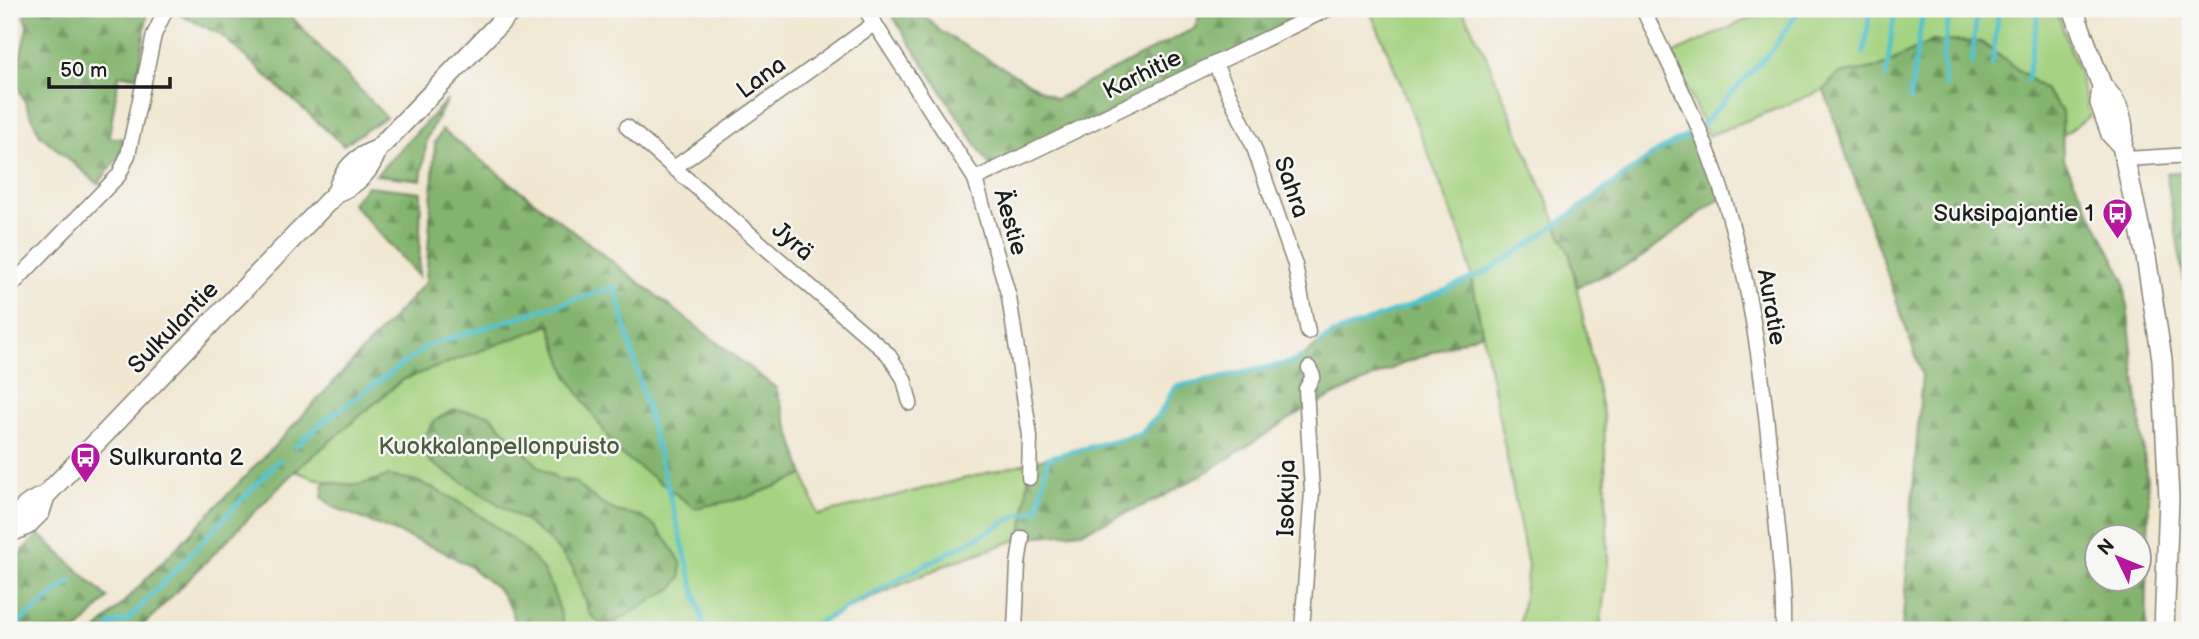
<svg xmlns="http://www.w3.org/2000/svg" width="2199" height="639" viewBox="0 0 2199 639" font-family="'Balsamiq Sans',sans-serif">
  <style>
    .green { fill: #a5d381; stroke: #60784e; stroke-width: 2 }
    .forest { fill: url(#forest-firs); stroke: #506846; stroke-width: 2; fill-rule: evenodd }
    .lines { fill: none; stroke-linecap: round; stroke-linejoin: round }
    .stream { stroke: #54c2cb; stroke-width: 5 }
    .street-casing { stroke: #868276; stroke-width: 17 }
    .secondary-casing { stroke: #868276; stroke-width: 22 }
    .street { stroke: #fff; stroke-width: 14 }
    .secondary { stroke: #fff; stroke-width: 19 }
    .labels { text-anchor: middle; stroke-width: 5; stroke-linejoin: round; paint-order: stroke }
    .street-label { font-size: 24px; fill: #1c1c1c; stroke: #f6f6f2 }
    .poi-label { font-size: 24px; fill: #1c1c1c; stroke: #f6f6f2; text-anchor: end }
    .park-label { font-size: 24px; fill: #4c5c3f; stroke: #f6f6f2 }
  </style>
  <defs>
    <pattern id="forest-firs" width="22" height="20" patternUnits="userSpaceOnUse" patternTransform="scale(1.75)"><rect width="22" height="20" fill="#84b56f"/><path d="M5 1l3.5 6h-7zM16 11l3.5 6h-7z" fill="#6b925a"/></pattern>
  </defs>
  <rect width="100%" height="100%" fill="#f6f6f2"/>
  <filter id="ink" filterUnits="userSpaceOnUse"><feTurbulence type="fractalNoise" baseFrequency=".0143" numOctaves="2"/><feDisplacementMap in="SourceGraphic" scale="14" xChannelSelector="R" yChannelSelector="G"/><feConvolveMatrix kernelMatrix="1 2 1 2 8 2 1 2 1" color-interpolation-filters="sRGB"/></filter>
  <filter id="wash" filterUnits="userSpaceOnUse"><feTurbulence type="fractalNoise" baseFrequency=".00686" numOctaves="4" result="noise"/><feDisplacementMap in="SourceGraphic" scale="28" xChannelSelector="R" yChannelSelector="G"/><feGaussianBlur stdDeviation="1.57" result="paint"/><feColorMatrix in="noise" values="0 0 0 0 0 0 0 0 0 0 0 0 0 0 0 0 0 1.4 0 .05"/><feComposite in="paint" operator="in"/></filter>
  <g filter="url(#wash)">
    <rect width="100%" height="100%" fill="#f1e7d1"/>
    <g class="green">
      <polygon points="1369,9 1462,9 1485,54 1570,255 1604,419 1608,563 1600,630 1519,630 1528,566 1466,249 1388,52"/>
      <polygon points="1770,9 2056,9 2078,70 2090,116 2062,136 2062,111 2045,90 1981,42 1933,41 1880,67 1838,74 1824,90 1708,136 1672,54"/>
      <path d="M 551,324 L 568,377 L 746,498 L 804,475 L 818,515 L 1030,462 L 1022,538 L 950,563 L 808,626 L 807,630 L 532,630 L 523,596 L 358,485 C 335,485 316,480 295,471 L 402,380 Z"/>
    </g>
    <g class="forest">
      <polygon points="23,9 148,9 138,76 119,75 109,137 125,139 119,156 98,184 40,135 15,81 27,27"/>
      <polygon points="168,9 284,9 386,117 343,145 220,34"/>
      <polygon points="888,9 918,9 940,31 1056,99 1195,28 1201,9 1328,9 992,169"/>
      <path d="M 1933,41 L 1980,42 L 2045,90 L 2062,111 L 2063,158 L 2124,279 L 2149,498 L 2146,630 L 1902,630 L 1922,375 L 1824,90 L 1838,74 L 1880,67 ZM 2098,538 L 2140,538 L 2140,580 L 2098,580 Z"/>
      <polygon points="447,100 427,138 421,180 376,175"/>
      <polygon points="442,130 776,388 804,475 746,498 695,508 618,452 568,377 550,325 402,380 295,471 139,630 97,630 284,436 426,282 435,143"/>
      <polygon points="1690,134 1694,141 1702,137 1723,196 1635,262 1577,287 1570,255 1556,225 1657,152"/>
      <polygon points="2190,171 2190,316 2166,173"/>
      <polygon points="367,186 421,192 419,277 352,203"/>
      <polygon points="1472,278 1482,333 1402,364 1307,408 1210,470 1160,498 1115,518 1082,532 1022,538 1030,462 1140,434 1161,412 1175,387 1294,362 1333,334 1408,306"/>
      <path d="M 455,410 L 489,414 L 539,467 L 559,479 L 573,481 L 602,504 L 616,511 L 640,516 L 656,527 L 668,542 L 681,562 L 681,577 L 674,587 L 615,622 L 601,625 L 589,613 L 572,566 L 551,542 L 524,520 L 430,462 L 422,448 C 427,426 434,418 455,410 Z"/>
      <path d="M 389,476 C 398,478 407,478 416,481 C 449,492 529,544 545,574 C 554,591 561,611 564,630 L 516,630 L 511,609 L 499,590 L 469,566 L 442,551 L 333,507 L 322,497 L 324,482 L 358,485 Z"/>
      <polygon points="39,534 108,598 78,630 9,630 9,565"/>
    </g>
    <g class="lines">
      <g class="stream">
        <polyline points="1864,53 1870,9"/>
        <polyline points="1992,64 1999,9"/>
        <polyline points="1972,65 1977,9"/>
        <polyline points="1886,77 1895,9"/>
        <polyline points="2027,80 2039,9"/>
        <polyline points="1945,86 1943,58 1950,9"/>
        <polyline points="1910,99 1923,9"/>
        <polyline points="1320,343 1333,334 1408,306 1488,271 1534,241 1657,152 1698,129 1773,49 1800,9"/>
        <polyline points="296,446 324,421 429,345 615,287 705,630"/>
        <polyline points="109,625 128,620 279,460"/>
        <polyline points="10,630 72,580"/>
        <polyline points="805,630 1017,516 1038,510 1048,458 1140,434 1161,412 1175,387 1294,362 1301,357"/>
      </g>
    </g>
  </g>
  <g filter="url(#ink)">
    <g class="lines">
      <defs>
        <g id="street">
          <polyline points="865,9 975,179 1009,297 1030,436 1029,478"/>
          <path d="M 1643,9 C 1664,55 1689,101 1707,149 C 1750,260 1764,380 1774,498 C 1778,542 1784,586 1783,630"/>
          <polyline points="1215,64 1253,145 1295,265 1308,332"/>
          <polyline points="627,127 888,354 904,379 910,403"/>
          <polyline points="2126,159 2190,155"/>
          <polyline points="674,168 875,23"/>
          <polyline points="975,179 1328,9"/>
          <polyline points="9,288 119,175 128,155 154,35 166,9"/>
          <polyline points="1015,630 1018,564 1022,538"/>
          <polyline points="1302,630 1312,491 1306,389 1313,376 1309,368"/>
        </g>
        <g id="secondary">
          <polyline points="2073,9 2102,86 2100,103 2111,134 2122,146"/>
          <path d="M 2102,86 C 2119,102 2126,123 2122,146 L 2146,257 L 2162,359 L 2169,498 L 2164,630"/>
          <path d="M 337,192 C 343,171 356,157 377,150"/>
          <path d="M 12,530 C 18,511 26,503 45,496 L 337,192 C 357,184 370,171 377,150 L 513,9"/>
          <polyline points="9,533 27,525 40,512 45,496"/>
        </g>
      </defs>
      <use href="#street" class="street-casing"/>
      <use href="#secondary" class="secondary-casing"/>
      <use href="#street" class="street"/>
      <use href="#secondary" class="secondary"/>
    </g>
  </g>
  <defs>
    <symbol id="bus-pin" viewBox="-11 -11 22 30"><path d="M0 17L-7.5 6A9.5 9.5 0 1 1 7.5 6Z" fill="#b5179e" stroke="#f6f6f2"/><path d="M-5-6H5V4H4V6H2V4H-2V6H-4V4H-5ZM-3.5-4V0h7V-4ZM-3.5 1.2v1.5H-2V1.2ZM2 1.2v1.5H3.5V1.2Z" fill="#fff"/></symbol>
  </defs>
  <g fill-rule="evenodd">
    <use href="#bus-pin" x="2100" y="196" width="35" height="47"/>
    <use href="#bus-pin" x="68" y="440" width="35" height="47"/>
  </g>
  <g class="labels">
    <g class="street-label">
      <text transform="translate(1142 74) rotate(-26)" y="8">Karhitie</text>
      <text transform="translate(761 77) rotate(-36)" y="8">Lana</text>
      <text transform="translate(1292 187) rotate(71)" y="8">Sahra</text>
      <text transform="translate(1011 222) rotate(74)" y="8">Äestie</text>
      <text transform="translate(793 241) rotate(41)" y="8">Jyrä</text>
      <text transform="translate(1772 307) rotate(80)" y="8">Auratie</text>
      <text transform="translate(173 327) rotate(-46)" y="8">Sulkulantie</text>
      <text transform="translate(1286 498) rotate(-89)" y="8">Isokuja</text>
    </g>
    <g class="poi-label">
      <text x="2094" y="221">Suksipajantie 1</text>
      <text x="109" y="465" text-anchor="start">Sulkuranta 2</text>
    </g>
    <g class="park-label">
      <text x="499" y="454">Kuokkalanpellonpuisto</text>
    </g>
  </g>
  <rect width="2199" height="639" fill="none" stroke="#f6f6f2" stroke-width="35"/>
  <g transform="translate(2118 558) rotate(313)"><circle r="33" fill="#f6f6f2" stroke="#9f9f9c" stroke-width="2"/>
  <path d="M0-5L12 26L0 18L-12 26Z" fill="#b5179e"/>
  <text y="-10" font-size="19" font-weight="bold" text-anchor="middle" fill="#1c1c1c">N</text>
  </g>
  <path d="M49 77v10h121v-10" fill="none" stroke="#1c1c1c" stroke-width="3.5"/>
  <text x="60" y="77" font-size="21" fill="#1c1c1c" stroke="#f6f6f2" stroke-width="5" paint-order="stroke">50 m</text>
</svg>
